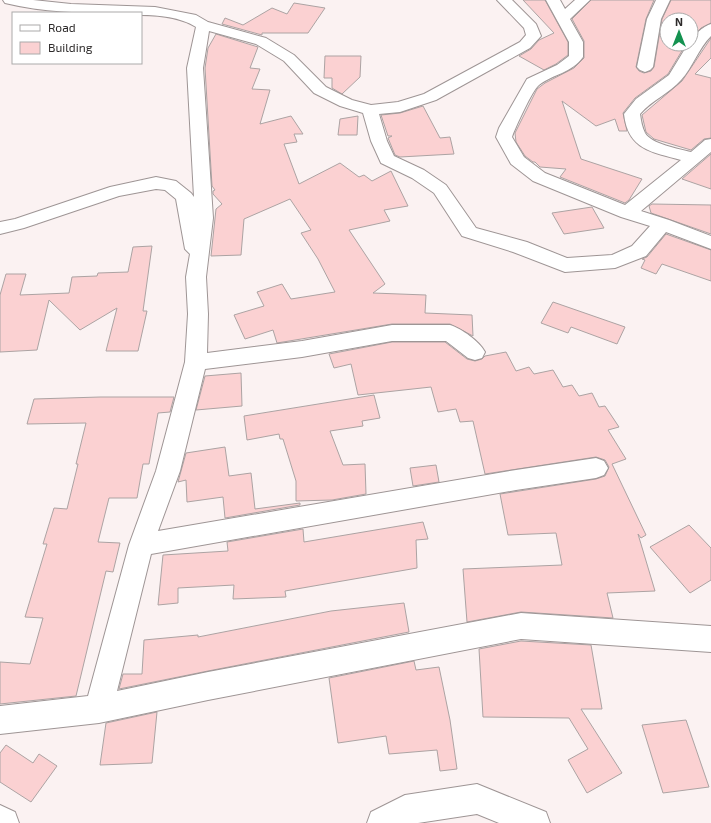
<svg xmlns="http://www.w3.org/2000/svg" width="711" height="823" viewBox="0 0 711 823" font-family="'Exo 2',sans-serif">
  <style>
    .building { fill: #fbd1d2; stroke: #aca3a3 }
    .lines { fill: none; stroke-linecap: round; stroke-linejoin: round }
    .minor-casing { stroke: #9e9595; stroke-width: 2 }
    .minor { fill: #fff; fill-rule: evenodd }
  </style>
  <rect width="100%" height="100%" fill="#fbf2f2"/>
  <g class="building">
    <polygon points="523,0 545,0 568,42 568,55 556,64 544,70 519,56 531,49 539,40 554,33"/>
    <polygon points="591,0 654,0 646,19 636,67 639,71 644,73 651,71 654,67 662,19 671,0 711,0 711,23 701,28 691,39 691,20 667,20 667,44 686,44 668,74 635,98 623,113 627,131 619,131 615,119 596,126 562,101 581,159 642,179 629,200 625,203 560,177 566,169 540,167 535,162 533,162 525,156 516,142 515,133 537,89 545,83 574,68 584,58 584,41 572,19"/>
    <polygon points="294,3 325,8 308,33 262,33 262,35 222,24 225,18 243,25 272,8 287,14"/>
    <polygon points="216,34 258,47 250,68 260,69 252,89 270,90 260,124 291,116 303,134 294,134 297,142 284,144 299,184 340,163 359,177 364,175 372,181 391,171 408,206 384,210 390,221 349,230 385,284 373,293 426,295 425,313 472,315 473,336 450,324 392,324 277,343 273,330 245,339 234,315 264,306 257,292 282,284 291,299 335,292 318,259 301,233 311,230 290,199 244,219 241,255 211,256 216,209 222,204 213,194 213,191 215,190 212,186 205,68 208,48"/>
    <polygon points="711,38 711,58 695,74 711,78 711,138 704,139 691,150 654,139 646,132 642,115 682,81"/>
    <polygon points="325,56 361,56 360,77 342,94 332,88 332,78 324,78"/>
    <polygon points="423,106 440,138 450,137 454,154 400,157 395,155 388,138 392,136 388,136 381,115 400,113"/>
    <polygon points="358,116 357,135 338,135 340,119"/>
    <polygon points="711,154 711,189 682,179"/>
    <polygon points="652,204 711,205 711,234 651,213 649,206"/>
    <polygon points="592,207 604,228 564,234 552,213"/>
    <polygon points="666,234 711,250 711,281 662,264 656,274 641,268 645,260 642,259 647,257"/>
    <polygon points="152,246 143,311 147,311 138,351 106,351 117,308 80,330 49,300 37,350 0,352 0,295 6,274 26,274 20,295 69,293 72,277 97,276 98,273 128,272 133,247"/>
    <polygon points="553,302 625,327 617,344 571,327 568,333 541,323"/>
    <polygon points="392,342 445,342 467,359 475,361 482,359 485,356 506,352 516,371 529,367 534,374 553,370 563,387 572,385 579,396 592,393 599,407 605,406 619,427 608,430 626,459 612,464 646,535 641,538 638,534 655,591 607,593 613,618 521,612 467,622 463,569 562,565 556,533 508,535 500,494 596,479 605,476 609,467 605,460 596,457 485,474 473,421 460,422 456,409 438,412 431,387 358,395 351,364 334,368 329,354"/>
    <polygon points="241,373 242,406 196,410 205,376"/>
    <polygon points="374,395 380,418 362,421 363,426 330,431 343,465 365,464 366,494 332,500 296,501 296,481 283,439 280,439 279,434 247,440 244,416"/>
    <polygon points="100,397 174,397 170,412 158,413 149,464 143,464 137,498 109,498 98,542 120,543 113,572 106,571 76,696 0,704 0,662 30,664 43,618 25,617 47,544 43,544 54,508 67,509 78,464 76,464 86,423 27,424 34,399"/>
    <polygon points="225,447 229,476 251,473 255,509 300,503 300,505 225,518 223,497 187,502 186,480 178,482 186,453"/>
    <polygon points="436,465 439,482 413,486 410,468"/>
    <polygon points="423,522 428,539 416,540 417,568 285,591 286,597 233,599 234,585 178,588 178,603 158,605 163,555 228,551 227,542 303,529 304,542"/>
    <polygon points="689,525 711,548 711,580 690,593 650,547"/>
    <polygon points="404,603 409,632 208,671 119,689 123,674 142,674 144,640 198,635 198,637 331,611"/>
    <polygon points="521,641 591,645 602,709 581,709 622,773 587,793 568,760 588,749 569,718 483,717 479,649"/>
    <polygon points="414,661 416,670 439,667 450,720 457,769 440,771 437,750 389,754 386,736 338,743 329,678"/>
    <polygon points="157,712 152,763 100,765 106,723"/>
    <polygon points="686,720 709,787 663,793 642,725"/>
    <polygon points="6,745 33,763 39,754 57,766 31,802 0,782 0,753"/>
  </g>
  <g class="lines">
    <defs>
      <g id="minor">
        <path d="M 3,0 L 33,0 L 71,4 L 155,7 L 196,15 L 208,22 L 266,38 L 294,55 L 326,87 L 352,100 L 371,105 L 398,102 L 424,94 L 520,42 L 526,35 L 524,28 L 497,0 L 512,0 L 536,24 L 541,36 L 530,48 L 436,100 L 400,112 L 379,114 L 387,141 L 394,156 L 424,170 L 446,185 L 476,228 L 527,242 L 567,258 L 612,255 L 632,246 L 650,226 L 621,217 L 533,181 L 511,164 L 496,137 L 499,128 L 527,79 L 557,65 L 569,56 L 569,42 L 546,0 L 560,0 L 565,9 L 575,0 L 590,0 L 570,19 L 583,42 L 583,57 C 572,73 553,74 539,85 C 533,89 515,128 512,137 L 524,157 L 545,173 L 625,205 L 681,160 C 652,152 628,150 624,114 L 636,99 L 669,75 L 688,44 L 691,44 C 691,36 704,26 711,24 L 711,36 C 698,49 693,67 681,80 C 670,93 652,100 640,114 C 641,121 642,127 645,133 C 651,144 679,149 691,152 L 705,140 L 711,139 L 711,152 L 641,211 L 669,220 L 711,236 L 711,249 L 666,232 L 646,256 L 615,268 L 565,272 L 513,252 L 462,236 L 434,193 L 412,178 L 381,163 L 371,141 L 363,113 L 340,106 L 314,93 L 284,61 L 256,44 L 209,31 L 203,68 L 213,218 L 206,277 L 208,314 L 207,353 L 302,341 L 392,325 L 450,325 C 462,329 479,341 485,352 L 482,358 L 475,360 L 468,358 L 446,341 L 392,341 L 302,357 L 205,369 L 180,471 L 158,531 L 516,470 L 596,458 L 604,461 L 608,468 L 604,475 L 596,478 L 516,490 L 151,554 L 117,691 L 208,672 L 521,613 L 711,626 L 711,652 L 521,639 L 208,700 L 99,723 L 0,734 L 0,706 L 88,696 L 129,545 L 156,471 L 185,362 L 188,314 L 186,277 L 190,254 L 185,249 L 176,199 L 165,190 L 156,189 L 119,196 L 24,228 L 0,234 L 0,222 L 15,219 L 110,187 L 156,177 L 176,181 L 191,193 L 194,197 L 187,68 L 196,27 C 180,17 159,15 141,15 L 141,13 C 96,13 49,14 5,3 Z"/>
        <polygon points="656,0 670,0 661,19 653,67 650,70 645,72 640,70 637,67 647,19"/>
        <polygon points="477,784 546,812 550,823 499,823 477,814 418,823 367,823 371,812 405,795"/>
        <polygon points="0,805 15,812 19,823 0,823"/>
      </g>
    </defs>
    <use href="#minor" class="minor-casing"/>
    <use href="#minor" class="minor"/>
  </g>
  <rect x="12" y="12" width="130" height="52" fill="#ffffff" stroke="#abaaaa"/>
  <rect x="20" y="25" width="20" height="6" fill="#ffffff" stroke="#abaaaa"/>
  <text x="48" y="32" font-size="12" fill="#2d2a2a">Road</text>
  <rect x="20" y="42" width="20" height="12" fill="#fbd1d2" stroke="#abaaaa"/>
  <text x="48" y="52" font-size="12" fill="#2d2a2a">Building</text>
  <g transform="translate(679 32)"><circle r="19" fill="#ffffff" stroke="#abaaaa"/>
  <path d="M0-3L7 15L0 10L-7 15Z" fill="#149250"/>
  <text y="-6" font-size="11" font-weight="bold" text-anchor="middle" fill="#2d2a2a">N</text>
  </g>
</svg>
